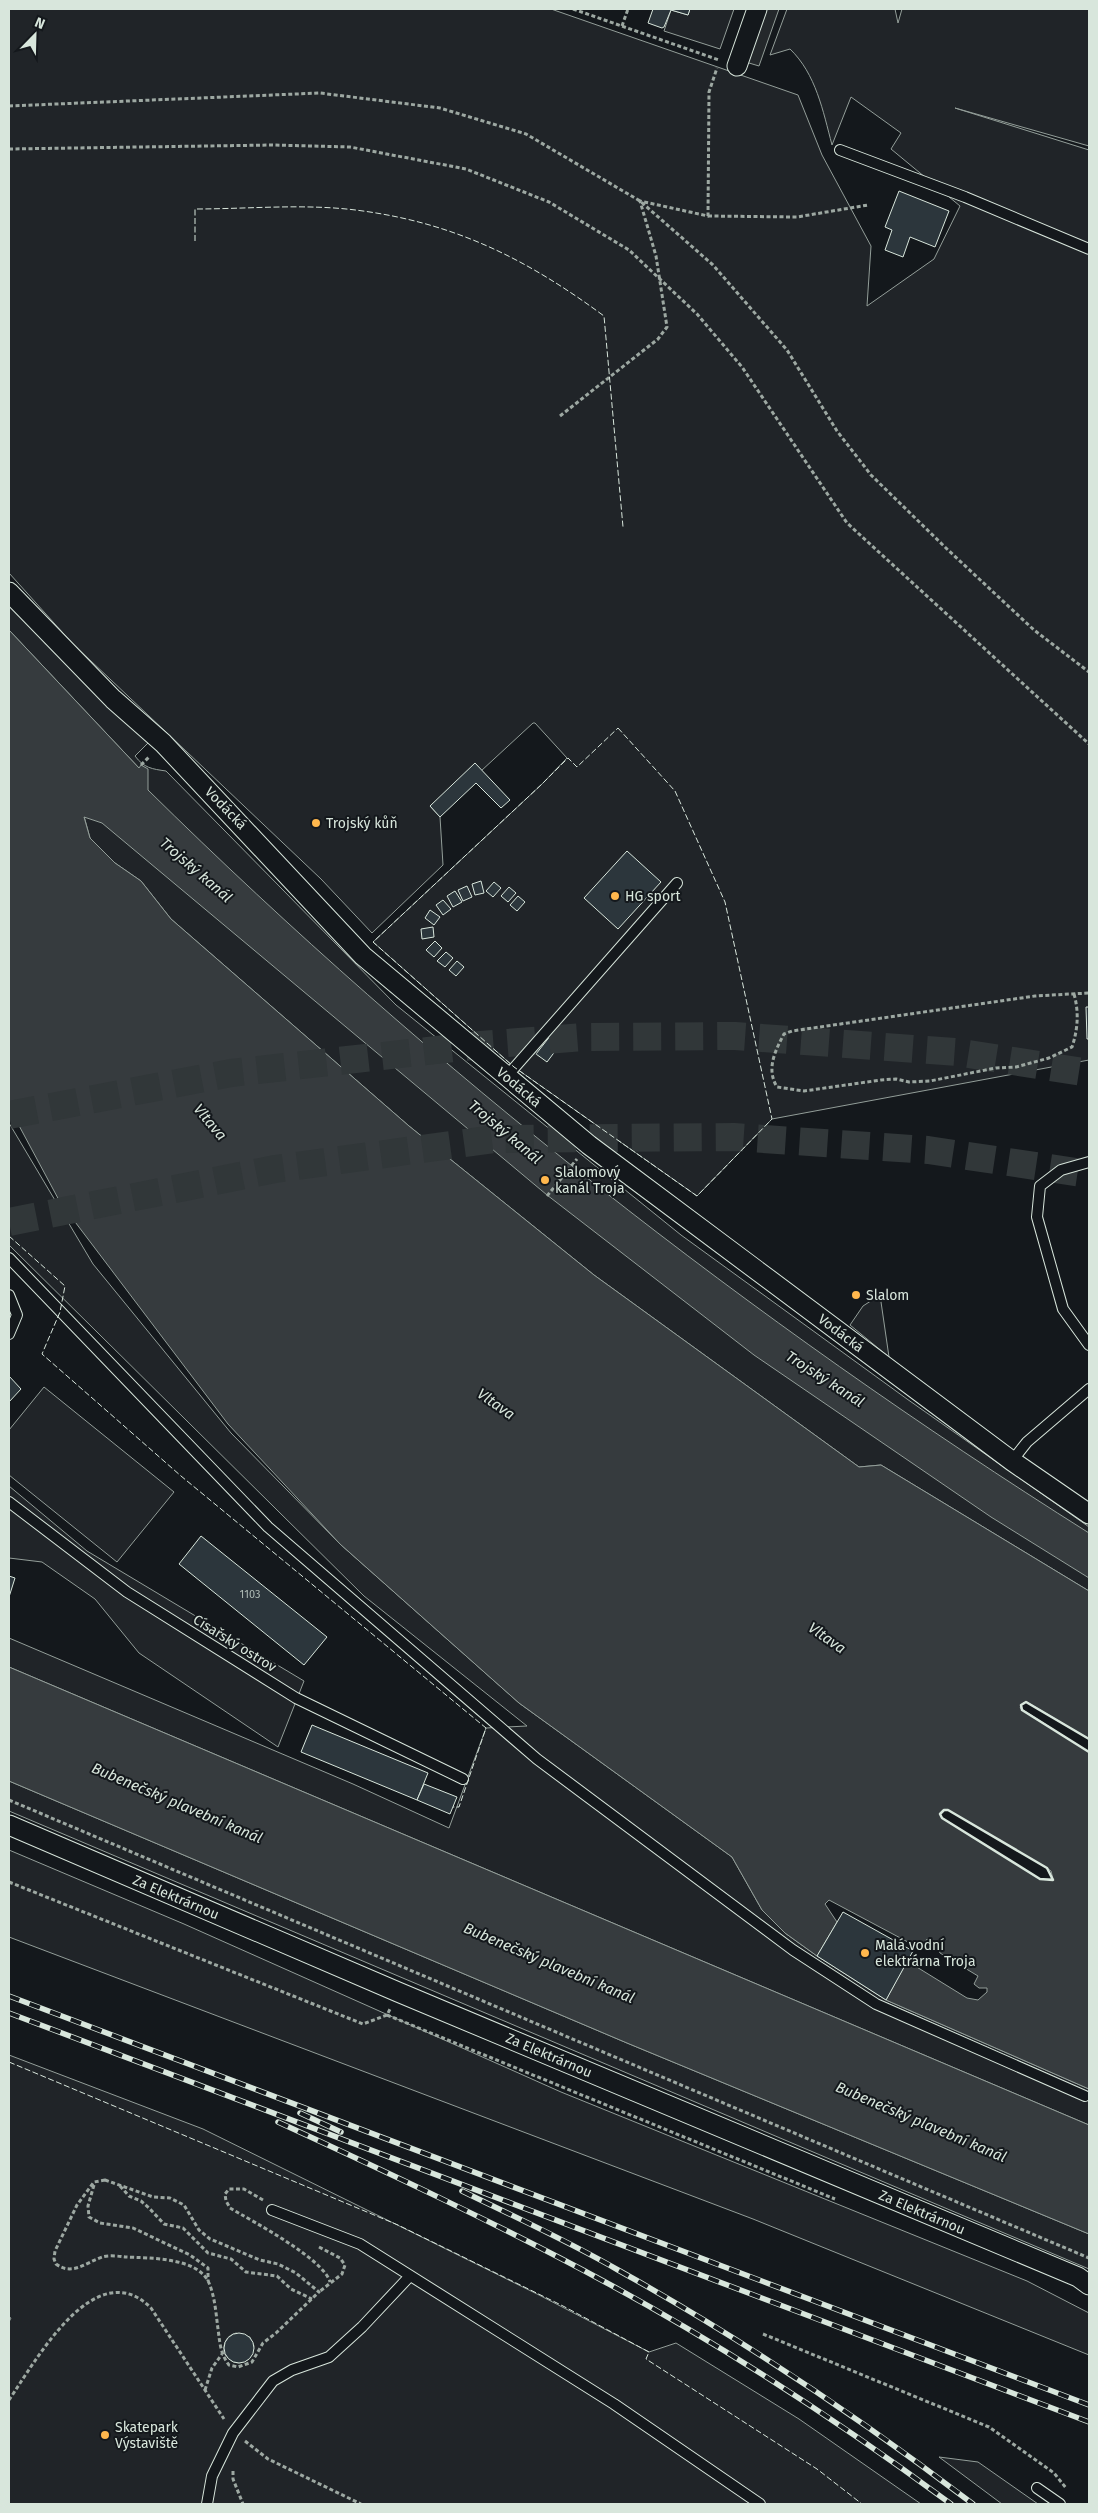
<svg xmlns="http://www.w3.org/2000/svg" width="1098" height="2513" viewBox="0 0 1098 2513" font-family="'Fira Sans',sans-serif">
  <style>
    .green { fill: #202428; stroke: #939e99; fill-rule: evenodd }
    .parking { fill: #24282b; stroke: #939e99 }
    .water { fill: #363b3e; stroke: #939e99; fill-rule: evenodd }
    .building { fill: #2c363c; stroke: #d8e6dc }
    .lines { fill: none; stroke-linecap: round; stroke-linejoin: round }
    .highway-tunnel { stroke: #313739; stroke-width: 28; stroke-dasharray: 28 14; stroke-linecap: butt }
    .lane-casing { stroke: #d8e6dc; stroke-width: 12 }
    .street-casing { stroke: #d8e6dc; stroke-width: 21 }
    .path { stroke: #9da8a2; stroke-width: 3; stroke-dasharray: 4 2.5; stroke-linecap: butt }
    .lane { stroke: #14181c; stroke-width: 10 }
    .street { stroke: #14181c; stroke-width: 19 }
    .rail-casing { stroke: #d8e6dc; stroke-width: 5.5 }
    .rail { stroke: #14181c; stroke-width: 4; stroke-dasharray: 11; stroke-linecap: butt }
    .fence { stroke: #d8e6dc; stroke-width: 1; stroke-dasharray: 6 2.5; stroke-linecap: butt }
    .wall { stroke: #d8e6dc; stroke-width: 2.5 }
    .poi-dot { fill: #ffb74d; stroke: #14181c; stroke-width: 2 }
    .labels { text-anchor: middle; stroke-width: 4; stroke-linejoin: round; paint-order: stroke }
    .number-label { font-size: 11px; fill: #adbab4 }
    .street-label { font-size: 14px; fill: #d8e6dc; stroke: #14181c }
    .poi-label { font-size: 14px; fill: #d8e6dc; stroke: #14181c; text-anchor: start }
    .water-label { font-size: 15px; font-style: italic; fill: #d8e6dc; stroke: #14181c }
  </style>
  <rect width="100%" height="100%" fill="#14181c"/>
  <g class="green">
    <path d="M 9,9 L 551,9 L 798,95 L 822,155 L 871,246 L 867,306 L 934,259 L 960,206 L 891,149 L 901,133 L 851,97 L 832,145 C 823,111 816,74 790,49 L 770,55 L 787,9 L 895,9 L 898,23 L 902,9 L 1089,9 L 1089,146 L 955,108 L 1089,150 L 1089,1060 L 772,1119 L 697,1196 L 514,1067 L 373,942 L 542,784 L 567,758 L 535,723 L 533,723 L 481,771 L 430,806 L 440,817 L 443,865 L 372,933 L 321,879 L 72,643 L 9,573 Z"/>
    <polygon points="690,9 734,9 720,49 664,31 671,10 688,15"/>
    <path d="M 9,596 L 150,741 L 135,756 C 144,768 152,769 166,771 L 396,1005 L 681,1235 L 907,1399 L 1089,1527 L 1089,1591 L 881,1465 L 859,1467 L 594,1275 L 409,1126 L 171,919 L 141,881 L 115,863 L 90,838 L 84,816 L 139,768 L 9,630 Z"/>
    <polygon points="9,1123 93,1264 231,1433 340,1544 519,1703 732,1857 762,1910 785,1933 817,1956 886,2000 1089,2089 1089,2125 9,1667 9,1638 353,1784 449,1828 486,1728 527,1726 364,1596 9,1245"/>
    <polygon points="880,1295 889,1357 850,1325 863,1306"/>
    <polygon points="44,1387 174,1492 117,1562 9,1475 9,1430"/>
    <polygon points="9,1486 87,1551 304,1681 278,1747 139,1653 95,1599 42,1562 9,1558"/>
    <polygon points="9,1781 627,2043 1089,2234 1089,2269 9,1811"/>
    <polygon points="9,1850 184,1924 561,2092 1027,2281 1089,2313 1089,2355 753,2219 9,1937"/>
    <path d="M 9,2055 L 203,2129 L 539,2295 L 649,2352 L 676,2343 L 799,2419 L 921,2504 L 9,2504 L 9,2322 L 11,2318 L 9,2317 ZM 236,2333 L 250,2337 L 254,2346 L 249,2359 C 239,2366 230,2363 224,2353 C 223,2343 226,2336 236,2333 Z"/>
    <polygon points="939,2457 978,2462 1038,2504 1002,2504"/>
  </g>
  <polygon class="parking" points="757,9 779,9 759,66 739,60"/>
  <g class="water">
    <path d="M 9,630 L 139,768 L 141,765 L 148,769 L 148,790 C 433,1071 751,1320 1089,1533 L 1089,1578 L 991,1517 L 754,1355 L 547,1195 L 102,823 L 84,817 L 90,838 L 115,863 L 141,881 L 171,919 L 409,1126 L 594,1275 L 859,1467 L 881,1465 L 1089,1591 L 1089,1739 L 1027,1702 L 1023,1703 L 1020,1708 L 1089,1752 L 1089,2089 L 886,2000 L 907,1961 L 967,1998 L 978,2000 L 987,1992 L 987,1988 L 979,1988 L 974,1984 L 978,1976 L 940,1953 L 936,1945 L 927,1939 L 921,1949 L 829,1900 L 825,1904 L 837,1922 L 817,1956 L 785,1933 L 762,1910 L 732,1857 L 519,1703 L 340,1544 L 228,1424 L 60,1202 L 9,1107 ZM 944,1810 L 948,1810 L 1047,1868 L 1051,1871 L 1053,1879 L 1040,1879 L 942,1818 L 940,1814 Z"/>
    <polygon points="9,1667 1089,2125 1089,2234 627,2043 9,1781"/>
  </g>
  <g class="building">
    <polygon points="653,9 690,9 688,15 671,10 664,27 662,28 648,23"/>
    <polygon points="899,191 949,211 935,247 910,237 903,257 885,250 892,230 885,227"/>
    <polygon points="475,763 510,800 501,808 476,783 440,817 430,806"/>
    <polygon points="627,851 661,882 618,929 584,898"/>
    <polygon points="481,881 484,893 475,895 472,884"/>
    <polygon points="494,882 501,888 493,897 486,891"/>
    <polygon points="467,886 472,897 463,901 458,890"/>
    <polygon points="509,887 516,893 508,902 501,896"/>
    <polygon points="455,891 462,902 453,907 447,896"/>
    <polygon points="518,896 525,902 517,911 510,905"/>
    <polygon points="443,900 451,909 443,915 436,905"/>
    <polygon points="430,910 440,917 434,925 425,918"/>
    <polygon points="433,927 434,937 422,939 421,929"/>
    <polygon points="435,941 442,948 434,957 426,950"/>
    <polygon points="446,952 453,958 445,967 437,961"/>
    <polygon points="457,961 464,967 456,976 449,970"/>
    <polygon points="1086,1007 1089,1007 1089,1039 1087,1039"/>
    <polygon points="558,1026 568,1034 547,1062 536,1054"/>
    <polygon points="9,1376 21,1389 9,1402"/>
    <polygon points="201,1536 327,1637 304,1665 179,1564"/>
    <polygon points="9,1576 15,1578 9,1597"/>
    <polygon points="312,1725 428,1773 417,1800 301,1752"/>
    <polygon points="424,1784 457,1797 450,1814 417,1800"/>
    <polygon points="843,1912 913,1951 886,2000 817,1956"/>
    <circle cx="239" cy="2348" r="15"/>
  </g>
  <g class="lines">
    <g class="highway-tunnel">
      <polyline points="9,1115 231,1073 481,1045 584,1037 735,1036 956,1052 1089,1073"/>
      <polyline points="9,1222 275,1169 494,1139 734,1137 928,1150 1089,1174"/>
    </g>
    <defs>
      <g id="lane">
        <polyline points="840,150 965,197 1089,249"/>
        <polyline points="507,1076 677,883"/>
        <polyline points="1089,1162 1061,1170 1040,1186 1037,1217 1063,1309 1089,1345"/>
        <polyline points="9,1258 268,1527 537,1759 793,1950 876,2004 1085,2096"/>
        <polyline points="9,1295 17,1315 9,1334"/>
        <polyline points="1012,1461 1027,1442 1089,1389"/>
        <polyline points="9,1502 127,1592 296,1698 463,1779"/>
        <polyline points="272,2210 360,2244 614,2404 760,2504"/>
        <polyline points="1037,2488 1060,2504"/>
        <polyline points="207,2504 212,2476 233,2433 273,2381 292,2370 329,2357 362,2327 409,2277"/>
      </g>
      <g id="street">
        <polyline points="737,66 757,9"/>
        <polyline points="9,592 113,699 163,743 363,956 589,1145 1012,1461 1089,1514"/>
        <polyline points="9,1825 398,1992 1078,2277 1089,2285"/>
      </g>
    </defs>
    <use href="#lane" class="lane-casing"/>
    <use href="#street" class="street-casing"/>
    <g class="path">
      <polyline points="573,9 719,60"/>
      <polyline points="622,26 628,9"/>
      <polyline points="9,106 320,93 440,108 526,134 640,201 713,265 787,350 837,431 871,475 947,549 1034,630 1089,672"/>
      <polyline points="9,149 272,145 350,147 466,169 549,202 629,250 697,314 742,367 847,523 1089,744"/>
      <polyline points="708,216 797,217 868,205"/>
      <polyline points="560,416 658,339 667,327 656,256 640,201 708,216 709,92 717,68"/>
      <polyline points="141,765 150,756"/>
      <path d="M 1074,994 C 1079,1012 1078,1029 1072,1047 L 1049,1058 L 1016,1067 L 996,1068 L 930,1081 L 909,1082 L 896,1079 L 881,1080 L 804,1091 L 777,1087 C 766,1069 775,1051 784,1034 L 792,1031 L 1035,996 L 1089,993"/>
      <polyline points="547,1196 577,1159"/>
      <polyline points="9,1800 1089,2258"/>
      <polyline points="9,1882 363,2024 387,2015 390,2009"/>
      <polyline points="387,2015 835,2199"/>
      <path d="M 105,2180 L 153,2197 L 170,2198 L 184,2205 L 199,2230 L 210,2239 L 260,2260 L 278,2264 L 296,2273 L 319,2292 L 276,2333 L 263,2343 L 252,2362 L 238,2367 L 229,2365 C 220,2353 220,2343 218,2329 C 216,2314 215,2297 209,2283 C 198,2257 148,2258 125,2257 C 118,2256 108,2255 102,2257 C 85,2263 72,2276 56,2264 L 54,2259 L 55,2251 L 77,2205 L 94,2182 Z"/>
      <polyline points="94,2185 88,2206 89,2217 100,2223 133,2228 190,2255 208,2268 208,2281"/>
      <polyline points="120,2186 129,2196 141,2201 149,2208 164,2224 183,2228 208,2253 231,2259 246,2272 277,2276 291,2289 312,2299"/>
      <path d="M 263,2200 L 244,2189 L 229,2189 L 225,2194 L 226,2201 L 230,2208 C 252,2221 324,2259 330,2282"/>
      <polyline points="319,2247 340,2258 345,2265 342,2274 319,2292"/>
      <polyline points="763,2334 989,2427 1054,2473 1066,2488"/>
      <polyline points="205,2390 212,2368 222,2354"/>
      <path d="M 9,2400 C 35,2362 95,2252 151,2308 L 224,2419"/>
      <polyline points="245,2441 268,2459 361,2504"/>
      <polyline points="233,2471 233,2479 243,2504"/>
    </g>
    <use href="#lane" class="lane"/>
    <use href="#street" class="street"/>
    <defs>
      <g id="rail">
        <polyline points="9,1996 1089,2405"/>
        <polyline points="9,2013 1089,2422"/>
        <polyline points="300,2113 341,2132"/>
        <path d="M 278,2122 C 389,2173 500,2225 607,2283 C 727,2348 841,2423 951,2504"/>
        <path d="M 462,2191 C 515,2217 568,2241 618,2270 C 742,2339 860,2418 973,2504"/>
      </g>
    </defs>
    <use href="#rail" class="rail-casing"/>
    <use href="#rail" class="rail"/>
    <g class="fence">
      <path d="M 195,241 L 195,209 C 250,209 308,203 363,211 C 457,224 528,260 604,316 L 623,527"/>
      <polygon points="618,728 675,791 725,902 772,1119 697,1196 514,1067 373,942 542,784 568,758 577,767"/>
      <polyline points="9,1236 65,1286 60,1312 42,1354 181,1476 486,1728 459,1807 453,1807"/>
      <polyline points="9,2062 398,2225 563,2306 649,2352 646,2359 817,2469 862,2504"/>
    </g>
    <g class="wall">
      <polyline points="1089,1739 1026,1702 1021,1705 1022,1710 1089,1752"/>
      <polygon points="944,1810 948,1810 1047,1868 1053,1880 1040,1879 942,1818 940,1814"/>
    </g>
  </g>
  <g class="poi-dot">
    <circle cx="316" cy="823" r="5"/>
    <circle cx="615" cy="896" r="5"/>
    <circle cx="545" cy="1180" r="5"/>
    <circle cx="856" cy="1295" r="5"/>
    <circle cx="865" cy="1953" r="5"/>
    <circle cx="105" cy="2435" r="5"/>
  </g>
  <g class="labels">
    <g class="number-label">
      <text x="250" y="1598">1103</text>
    </g>
    <g class="street-label">
      <text transform="translate(226 808) rotate(46)" y="5">Vodácká</text>
      <text transform="translate(519 1087) rotate(40)" y="5">Vodácká</text>
      <text transform="translate(841 1333) rotate(37)" y="5">Vodácká</text>
      <text transform="translate(235 1643) rotate(32)" y="5">Císařský ostrov</text>
      <text transform="translate(176 1897) rotate(23)" y="5">Za Elektrárnou</text>
      <text transform="translate(549 2055) rotate(23)" y="5">Za Elektrárnou</text>
      <text transform="translate(922 2212) rotate(23)" y="5">Za Elektrárnou</text>
    </g>
    <g class="poi-label">
      <text x="326" y="828">Trojský kůň</text>
      <text x="625" y="901">HG sport</text>
      <text x="555" y="1177">Slalomový<tspan x="555" dy="16">kanál Troja</tspan></text>
      <text x="866" y="1300">Slalom</text>
      <text x="875" y="1950">Malá vodní<tspan x="875" dy="16">elektrárna Troja</tspan></text>
      <text x="115" y="2432">Skatepark<tspan x="115" dy="16">Výstaviště</tspan></text>
    </g>
    <g class="water-label">
      <text transform="translate(196 870) rotate(41)" y="5">Trojský kanál</text>
      <text transform="translate(210 1122) rotate(50)" y="5">Vltava</text>
      <text transform="translate(505 1132) rotate(40)" y="5">Trojský kanál</text>
      <text transform="translate(825 1379) rotate(33)" y="5">Trojský kanál</text>
      <text transform="translate(496 1404) rotate(35)" y="5">Vltava</text>
      <text transform="translate(827 1638) rotate(35)" y="5">Vltava</text>
      <text transform="translate(177 1803) rotate(23)" y="5">Bubenečský plavební kanál</text>
      <text transform="translate(549 1963) rotate(23)" y="5">Bubenečský plavební kanál</text>
      <text transform="translate(921 2122) rotate(23)" y="5">Bubenečský plavební kanál</text>
    </g>
  </g>
  <rect width="1098" height="2513" fill="none" stroke="#d8e6dc" stroke-width="20"/>
  <g transform="translate(35 35) rotate(23)" stroke="#14181c" stroke-width="4" paint-order="stroke">
  <path d="M0-4L9 19L0 12L-9 19Z" fill="#d8e6dc"/>
  <text y="-8" font-size="14" font-weight="bold" text-anchor="middle" fill="#d8e6dc">N</text>
  </g>
</svg>
